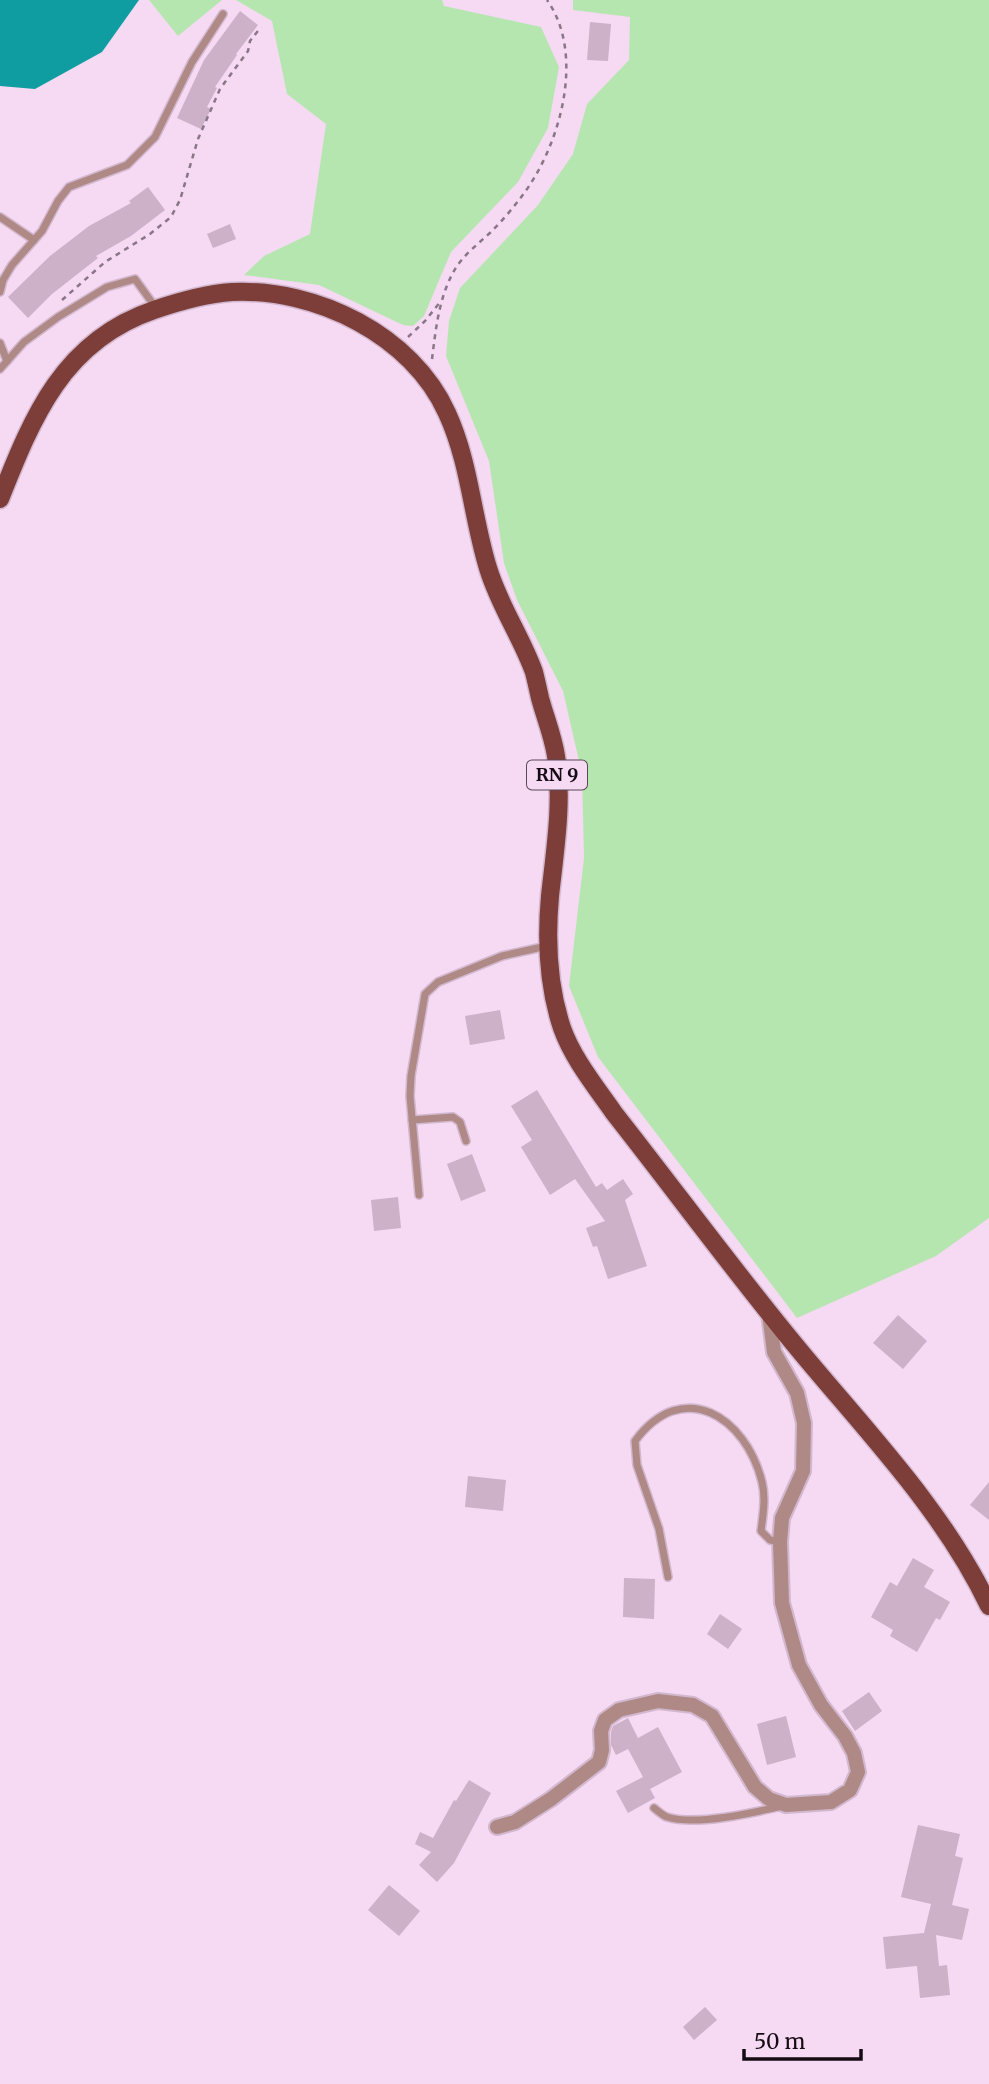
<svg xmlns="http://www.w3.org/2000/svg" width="989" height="2084" viewBox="0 0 989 2084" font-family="Merriweather,serif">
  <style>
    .green { fill: #b6e6b0 }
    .water { fill: #109da1 }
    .building { fill: #ccb1c9 }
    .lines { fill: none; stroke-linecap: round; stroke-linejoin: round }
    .service-casing { stroke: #d2b8cf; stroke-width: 10 }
    .minor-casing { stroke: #d2b8cf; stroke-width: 18 }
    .primary-casing { stroke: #d2b8cf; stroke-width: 21 }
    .path { stroke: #897687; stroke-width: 2.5; stroke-dasharray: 5 5; stroke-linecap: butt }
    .service { stroke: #af8985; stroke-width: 7 }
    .minor { stroke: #af8985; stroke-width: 14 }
    .primary { stroke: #7d3d39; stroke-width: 18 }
    .labels { text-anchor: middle; stroke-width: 7; stroke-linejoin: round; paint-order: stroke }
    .shield { fill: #f6d9f3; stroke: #584956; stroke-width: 2 }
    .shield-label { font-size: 18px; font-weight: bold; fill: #140b13 }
  </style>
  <rect width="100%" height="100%" fill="#f6d9f3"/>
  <g class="green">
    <polygon points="149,0 222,0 178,36"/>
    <polygon points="236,0 442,0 444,6 541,27 559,67 548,128 518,182 451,252 424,316 413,326 403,325 319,285 244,275 264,256 310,234 326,124 287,94 272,21"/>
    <polygon points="573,0 989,0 989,1218 936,1256 797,1318 598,1057 569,986 584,858 582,774 563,691 517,600 504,563 489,461 446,356 449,321 460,288 538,205 573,154 587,104 629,60 630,17 573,10"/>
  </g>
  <polygon class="water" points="0,0 139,0 102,52 35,89 0,86"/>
  <g class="building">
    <polygon points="240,11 258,25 236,54 237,55 215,87 217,88 207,107 211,109 201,129 177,118 204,60"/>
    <polygon points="590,22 611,24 608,61 587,60"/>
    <polygon points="148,187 165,210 131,236 96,256 98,258 52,294 28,318 8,297 50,256 89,226 131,203 129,201"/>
    <polygon points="230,224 236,239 213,248 207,234"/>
    <polygon points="500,1010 505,1039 470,1045 465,1016"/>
    <polygon points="537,1090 596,1187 602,1183 607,1190 623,1179 633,1194 625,1200 647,1266 608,1279 597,1246 593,1247 586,1228 605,1221 575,1179 550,1195 521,1147 532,1140 511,1106"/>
    <polygon points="472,1154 486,1191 461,1201 447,1164"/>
    <polygon points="398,1197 401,1228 374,1231 371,1200"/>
    <polygon points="898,1315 927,1341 903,1369 873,1343"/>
    <polygon points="468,1476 506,1480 503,1511 465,1507"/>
    <polygon points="989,1482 989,1520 970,1505"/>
    <polygon points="913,1558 934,1570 924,1587 950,1602 940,1620 936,1618 917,1652 890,1636 893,1630 871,1617 890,1582 897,1586"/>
    <polygon points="624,1578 655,1579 654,1619 623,1617"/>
    <polygon points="720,1614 742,1629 728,1649 707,1634"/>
    <polygon points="869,1692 882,1711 855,1731 842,1711"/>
    <polygon points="786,1716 796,1757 767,1765 757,1724"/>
    <polygon points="628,1718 638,1738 658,1727 682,1772 650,1789 655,1798 628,1813 616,1791 643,1777 628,1749 616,1755 611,1745 611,1732 613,1726"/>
    <polygon points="469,1780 491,1793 454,1863 437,1882 419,1865 431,1852 415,1844 420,1832 433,1838 454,1800 456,1801"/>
    <polygon points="918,1825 960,1834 955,1856 963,1858 952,1905 969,1909 962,1940 936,1935 939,1966 947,1965 950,1995 920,1998 917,1966 886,1969 883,1937 924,1933 931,1904 901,1897"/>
    <polygon points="389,1885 420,1911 399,1936 368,1910"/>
    <polygon points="705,2007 717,2020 694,2040 683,2027"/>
  </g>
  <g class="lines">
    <defs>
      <g id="service">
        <polyline points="0,217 34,240"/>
        <polyline points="0,292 3,280 12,265 42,231 58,201 69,187 127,165 155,137 192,62 223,14"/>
        <polyline points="0,343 7,361"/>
        <polyline points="0,369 24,342 58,317 107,287 135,279 156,308"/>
        <polyline points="412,1120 453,1117 460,1122 466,1141"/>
        <polyline points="419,1195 410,1096 411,1076 425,994 438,982 502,956 547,946"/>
        <path d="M 668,1577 L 659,1529 L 637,1465 L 635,1441 C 683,1376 746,1417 762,1482 C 766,1498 763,1515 761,1531 L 770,1540 L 780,1542"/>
        <path d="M 654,1808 C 658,1811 662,1815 667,1817 C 696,1826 752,1813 782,1806"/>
      </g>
      <polyline id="minor" points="497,1827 515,1822 551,1799 599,1762 602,1750 601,1731 605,1720 619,1710 658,1701 693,1705 712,1716 755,1787 769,1799 786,1805 831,1802 850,1790 858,1772 854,1753 845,1736 821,1705 799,1665 782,1603 780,1542 782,1518 803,1471 804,1423 797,1393 774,1352 769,1314"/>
      <path id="primary" d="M 0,499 C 33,416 63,341 154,310 C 180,301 205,294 232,292 C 316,288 412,335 447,413 C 470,463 472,516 488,568 C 499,605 521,636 534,672 C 536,680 538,689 540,698 C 545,717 553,736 556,756 C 563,802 555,850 550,896 C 546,940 548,986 562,1028 C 573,1059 596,1087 614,1113 C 677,1193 736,1274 800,1351 C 867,1432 944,1511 989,1606"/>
    </defs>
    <use href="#service" class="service-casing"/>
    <use href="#minor" class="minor-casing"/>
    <use href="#primary" class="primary-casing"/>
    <g class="path">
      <polyline points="62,300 105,262 150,234 171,217 180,200 198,139 220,89 248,51 250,41 261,27"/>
      <polyline points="408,337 425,321 441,301"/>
      <path d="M 432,359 C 436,328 439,294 457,266 C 466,253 479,243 491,232 C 502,221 513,208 522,196 C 560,146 586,55 547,0"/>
    </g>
    <use href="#service" class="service"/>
    <use href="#minor" class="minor"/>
    <use href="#primary" class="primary"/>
  </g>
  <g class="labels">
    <rect class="shield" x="527" y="760.5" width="60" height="29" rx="5"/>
    <g class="shield-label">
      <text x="557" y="781">RN 9</text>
    </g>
  </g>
  <path d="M744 2049v10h117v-10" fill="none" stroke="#140b13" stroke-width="3.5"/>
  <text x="754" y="2049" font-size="21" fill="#140b13" stroke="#f6d9f3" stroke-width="5" paint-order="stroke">50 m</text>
</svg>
